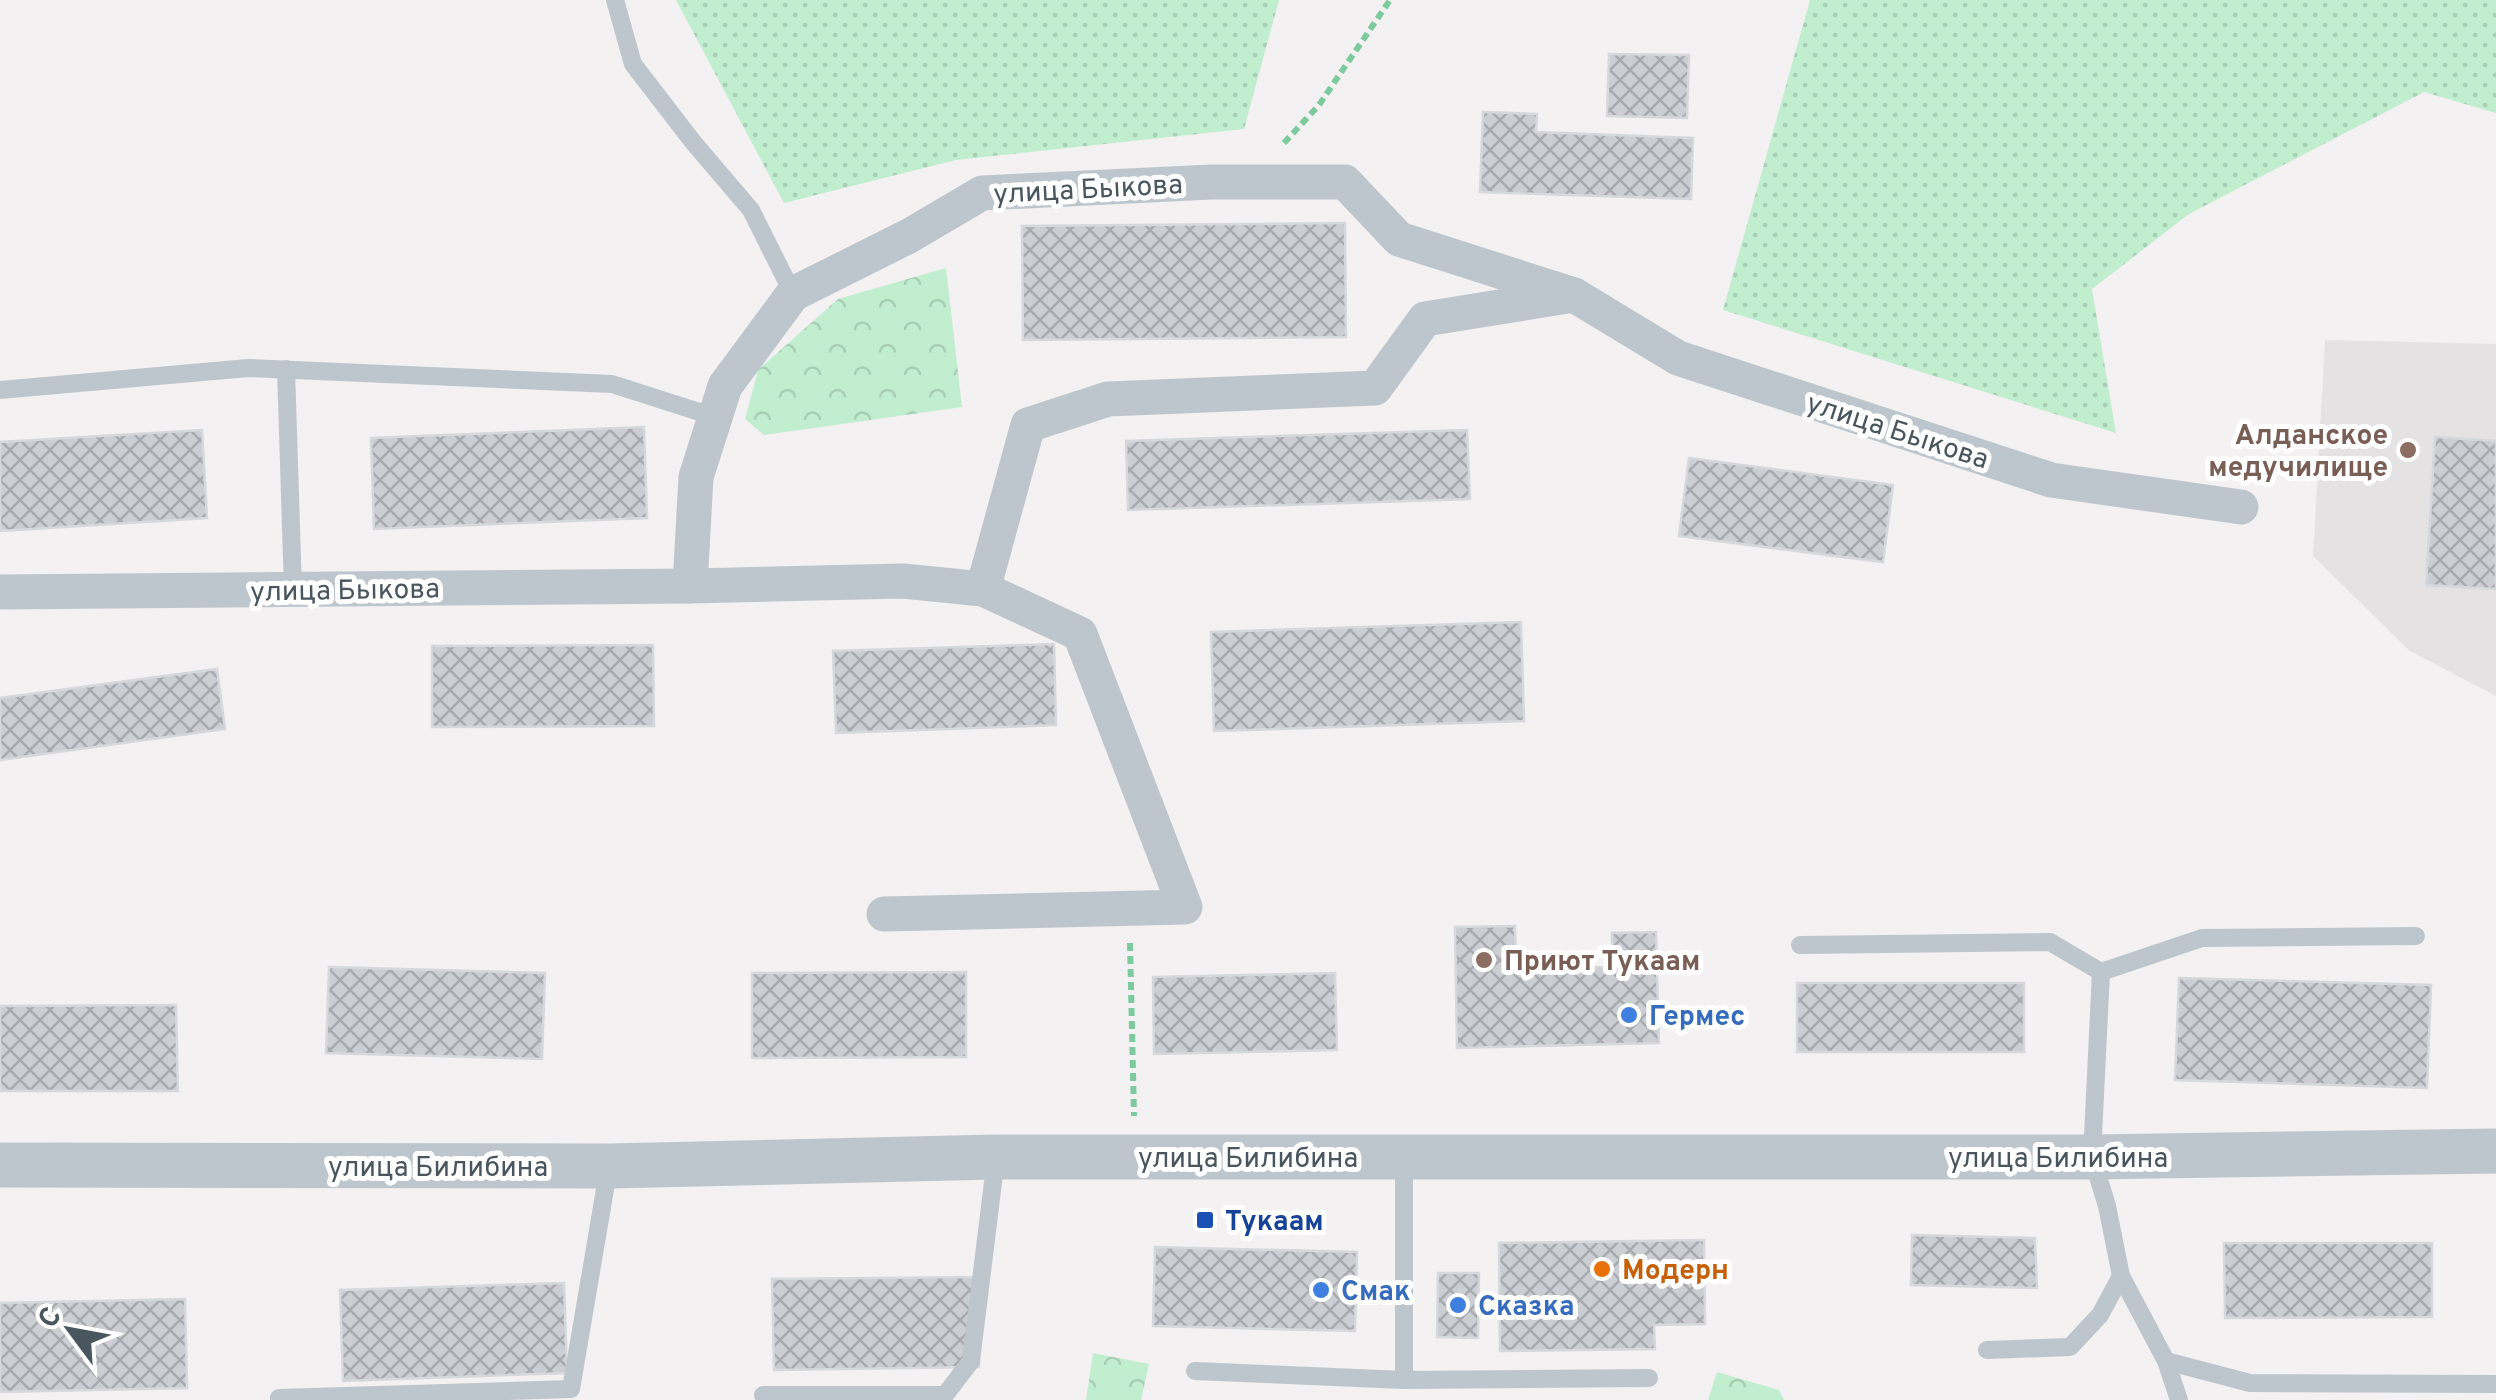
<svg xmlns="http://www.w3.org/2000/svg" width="2496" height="1400" viewBox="0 0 2496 1400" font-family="Overpass,sans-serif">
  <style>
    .education { fill: #e4e2e3 }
    .grass { fill: url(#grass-dots) }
    .park { fill: url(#park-crowns) }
    .building { fill: url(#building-cross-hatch); stroke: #d5d8dc; stroke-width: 2.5 }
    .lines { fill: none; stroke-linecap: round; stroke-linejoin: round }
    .path { stroke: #7cca9d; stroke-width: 6; stroke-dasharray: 8 5; stroke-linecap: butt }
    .service { stroke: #bdc6cd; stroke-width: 18 }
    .minor { stroke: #bdc6cd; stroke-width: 35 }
    .tertiary { stroke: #bdc6cd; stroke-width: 45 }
    .education-dot { fill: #8d6e63; stroke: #fff; stroke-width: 4 }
    .shop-dot { fill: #3f7fe0; stroke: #fff; stroke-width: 4 }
    .transit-dot { fill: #1a4fb4; stroke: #fff; stroke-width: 4 }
    .food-dot { fill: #e8710a; stroke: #fff; stroke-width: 4 }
    .labels { text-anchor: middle; stroke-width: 10; stroke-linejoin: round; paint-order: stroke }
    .street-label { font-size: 28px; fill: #49565e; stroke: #fff }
    .education-label { font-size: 28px; font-weight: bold; fill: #785e54; stroke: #fff; text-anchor: end }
    .shop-label { font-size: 28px; font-weight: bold; fill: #366cbe; stroke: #fff; text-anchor: start }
    .transit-label { font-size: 28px; font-weight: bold; fill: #164399; stroke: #fff; text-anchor: start }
    .food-label { font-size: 28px; font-weight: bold; fill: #c56008; stroke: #fff; text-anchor: start }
  </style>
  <defs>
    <pattern id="grass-dots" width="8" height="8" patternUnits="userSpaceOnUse" patternTransform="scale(2.5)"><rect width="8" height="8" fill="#c2eed0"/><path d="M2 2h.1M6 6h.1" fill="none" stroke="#a8ceb5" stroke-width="1.8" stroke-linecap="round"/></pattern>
    <pattern id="park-crowns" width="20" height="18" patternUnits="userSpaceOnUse" patternTransform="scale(2.5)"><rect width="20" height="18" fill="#c2eed0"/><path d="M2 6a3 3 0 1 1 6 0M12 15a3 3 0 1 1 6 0" fill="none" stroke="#a8ceb5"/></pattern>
    <pattern id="building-cross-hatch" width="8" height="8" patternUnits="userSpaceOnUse" patternTransform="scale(2.5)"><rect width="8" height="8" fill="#cbced3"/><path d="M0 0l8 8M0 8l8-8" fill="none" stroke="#a7aaae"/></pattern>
  </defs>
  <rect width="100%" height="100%" fill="#f3f1f1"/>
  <polygon class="education" points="2325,340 2496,344 2496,696 2410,651 2313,556"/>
  <g class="grass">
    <polygon points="676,0 1279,0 1244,129 956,160 784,203"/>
    <polygon points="1810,0 2496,0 2496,113 2424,92 2189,214 2092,289 2116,433 1723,310"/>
  </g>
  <g class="park">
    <polygon points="946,268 962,407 764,435 745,419 758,370 838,299"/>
    <polygon points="1093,1353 1149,1364 1141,1400 1086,1400"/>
    <polygon points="1717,1372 1779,1390 1784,1400 1708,1400"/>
  </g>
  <g class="building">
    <polygon points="1609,54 1689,55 1687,118 1607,116"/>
    <polygon points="1483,112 1537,114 1536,132 1693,138 1691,199 1480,192"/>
    <polygon points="1345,223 1346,337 1023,340 1022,226"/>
    <polygon points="644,427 647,518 374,529 371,438"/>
    <polygon points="202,430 207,518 0,531 0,442"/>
    <polygon points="1467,430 1470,499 1128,510 1126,441"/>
    <polygon points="2435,437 2496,441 2496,589 2426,585"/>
    <polygon points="1689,458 1893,485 1883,562 1679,536"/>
    <polygon points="1521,622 1524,721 1214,731 1211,632"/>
    <polygon points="1054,644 1056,725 836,733 833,651"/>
    <polygon points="653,645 654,726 432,727 432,646"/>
    <polygon points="217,669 225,729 0,760 0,698"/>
    <polygon points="1515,926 1516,969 1613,967 1612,933 1656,932 1659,1043 1457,1048 1455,927"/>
    <polygon points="329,967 545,973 542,1059 326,1053"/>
    <polygon points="966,972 966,1057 752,1058 752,973"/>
    <polygon points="1335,973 1337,1050 1154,1054 1153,977"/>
    <polygon points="2179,978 2431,985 2427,1088 2175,1080"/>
    <rect x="1797" y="983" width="227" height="69"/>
    <polygon points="176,1005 178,1091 0,1091 0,1006"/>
    <polygon points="1912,1235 2035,1238 2037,1288 1911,1285"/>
    <polygon points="1704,1240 1705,1324 1654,1325 1655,1349 1500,1351 1499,1243"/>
    <polygon points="2224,1243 2432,1243 2432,1317 2225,1318"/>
    <polygon points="1155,1247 1357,1252 1355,1331 1153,1326"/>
    <polygon points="1438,1273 1479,1273 1478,1338 1437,1337"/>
    <polygon points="978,1277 979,1367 774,1370 772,1279"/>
    <polygon points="564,1283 567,1373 343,1381 340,1290"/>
    <polygon points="185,1299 187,1388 0,1392 0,1303"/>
  </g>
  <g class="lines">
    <g class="path">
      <polyline points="1284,143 1319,105 1390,0"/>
      <polyline points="1130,943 1134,1116"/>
    </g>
    <g class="service">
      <polyline points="615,0 633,64 693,142 751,210 793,294"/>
      <polyline points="286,369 293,590"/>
      <polyline points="0,390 248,368 612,384 715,417"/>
      <polyline points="1800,945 2050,942 2101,972 2092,1157 2107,1206 2121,1276 2166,1361 2179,1400"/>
      <polyline points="2101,972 2202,938 2416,936"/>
      <polyline points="1987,1350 2070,1347 2100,1315 2121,1276"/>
      <polyline points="2166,1361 2250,1383 2496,1384"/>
      <polyline points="1195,1371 1404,1380 1404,1158"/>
      <polyline points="1404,1380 1649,1378"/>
      <polyline points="763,1395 945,1395 971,1361 996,1158"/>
      <polyline points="279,1398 571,1389 609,1166"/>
    </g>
    <g class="minor">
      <polyline points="1574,295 1678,358 2051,480 2241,507"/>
      <polyline points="690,586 696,477 725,386 793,294 909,236 982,193 1212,182 1345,182 1399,239 1574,295 1425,319 1375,388 1108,399 1028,425 983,589"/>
      <polyline points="0,592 690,586 903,581 983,589 1080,634 1185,907 884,914"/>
    </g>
    <polyline class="tertiary" points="0,1165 609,1166 996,1157 2092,1157 2496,1151"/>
  </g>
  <g class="education-dot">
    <circle cx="2408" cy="450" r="10"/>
    <circle cx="1484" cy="960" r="10"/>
  </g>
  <g class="shop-dot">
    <circle cx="1629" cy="1015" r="10"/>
    <circle cx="1321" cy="1290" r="10"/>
    <circle cx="1458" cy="1305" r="10"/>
  </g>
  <rect class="transit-dot" x="1195" y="1210" width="20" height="20" rx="5"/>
  <circle class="food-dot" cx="1602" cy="1269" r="10"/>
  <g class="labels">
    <g class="street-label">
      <text transform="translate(1088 188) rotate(-3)" y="10">улица Быкова</text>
      <text transform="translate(1898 430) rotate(18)" y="10">улица Быкова</text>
      <text transform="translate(345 589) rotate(-1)" y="10">улица Быкова</text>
      <text x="1248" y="1167">улица Билибина</text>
      <text x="2058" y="1167">улица Билибина</text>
      <text x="438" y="1176">улица Билибина</text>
    </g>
    <g class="education-label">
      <text x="2388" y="444">Алданское<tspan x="2388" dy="32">медучилище</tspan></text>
      <text x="1504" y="970" text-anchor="start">Приют Тукаам</text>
    </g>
    <g class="shop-label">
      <text x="1649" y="1025">Гермес</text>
      <text x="1341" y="1300">Смак</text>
      <text x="1478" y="1315">Сказка</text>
    </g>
    <g class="transit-label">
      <text x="1225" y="1230">Тукаам</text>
    </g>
    <g class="food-label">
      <text x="1622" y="1279">Модерн</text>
    </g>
  </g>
  <g transform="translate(70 1330) rotate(302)" stroke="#ffffff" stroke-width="8" paint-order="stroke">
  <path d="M0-8L18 38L0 25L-18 38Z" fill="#49565e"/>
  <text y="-15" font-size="28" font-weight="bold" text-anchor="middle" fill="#49565e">С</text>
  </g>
</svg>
